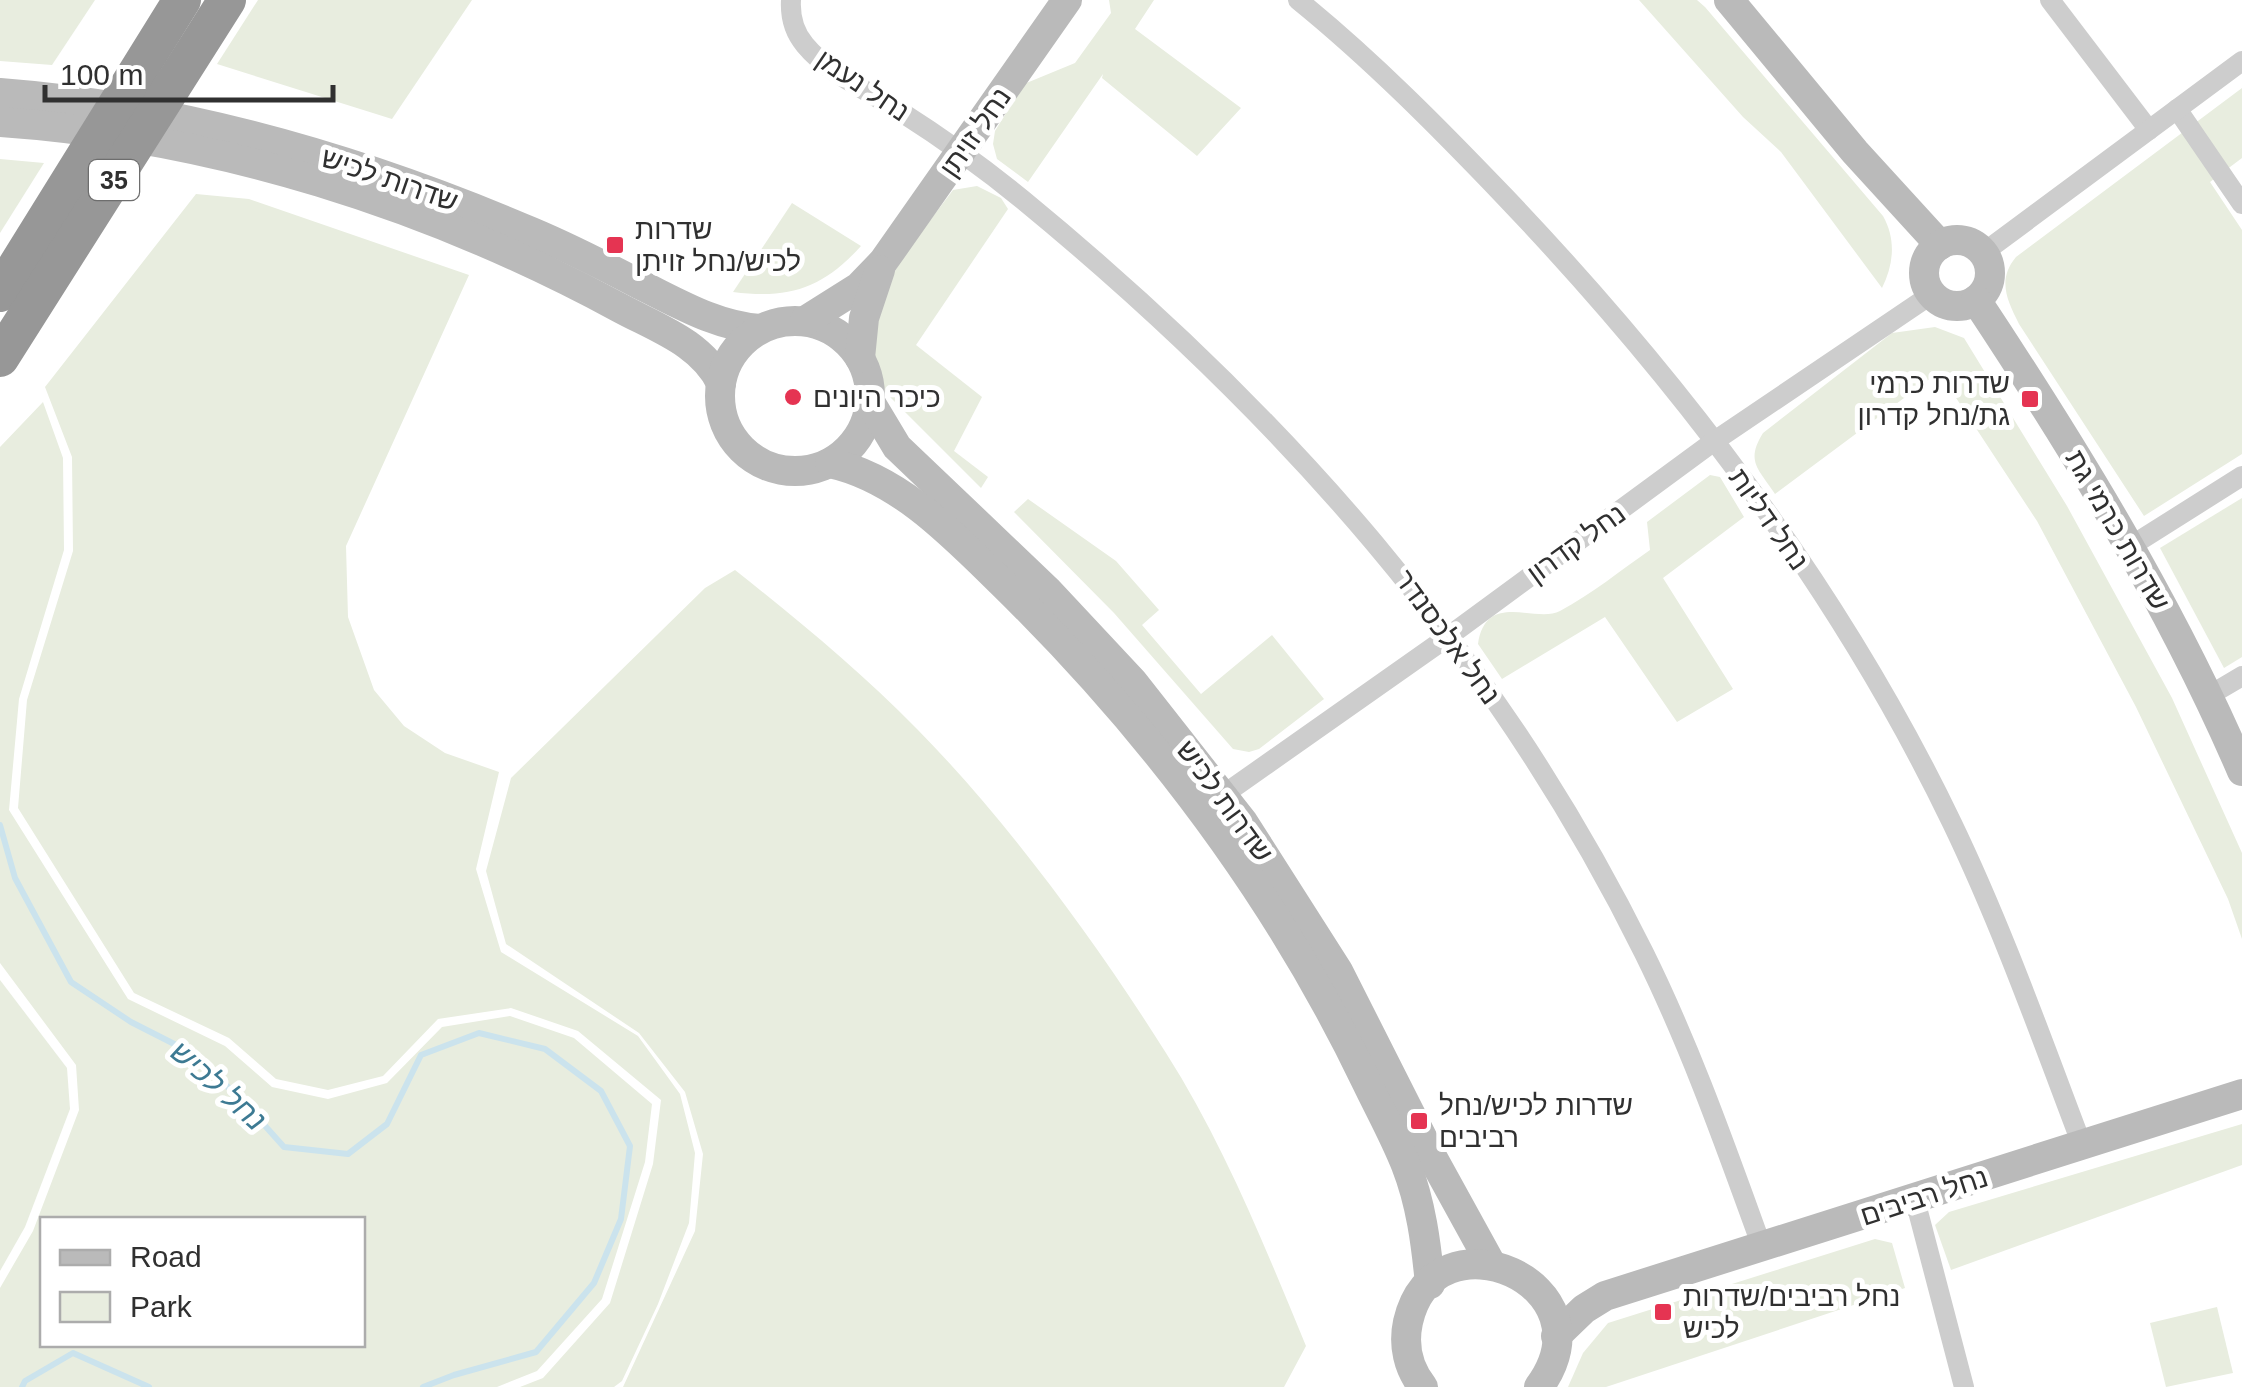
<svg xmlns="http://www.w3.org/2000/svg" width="2242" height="1387" viewBox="0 0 2242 1387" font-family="Helvetica,Heebo,sans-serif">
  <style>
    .green { fill: #e8eddf; fill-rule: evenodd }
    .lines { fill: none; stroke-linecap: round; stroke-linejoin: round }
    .stream { stroke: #cbe3ed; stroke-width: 6 }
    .street { stroke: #cdcdcd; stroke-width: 20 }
    .secondary { stroke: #bababa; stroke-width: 30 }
    .highway { stroke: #979797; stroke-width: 38 }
    .poi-dot { fill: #e53452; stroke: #fff; stroke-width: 4 }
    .labels { text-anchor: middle; stroke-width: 10; stroke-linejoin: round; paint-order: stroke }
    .shield { fill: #fff; stroke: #6e6e6e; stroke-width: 2.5 }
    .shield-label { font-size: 25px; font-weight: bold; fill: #303030 }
    .street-label { font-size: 28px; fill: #303030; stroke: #fff }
    .poi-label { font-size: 28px; fill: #303030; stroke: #fff; text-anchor: start }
    .water-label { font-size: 30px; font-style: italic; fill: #3d7a93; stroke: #fff }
  </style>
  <rect width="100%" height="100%" fill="#fff"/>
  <g class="green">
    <polygon points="0,0 95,0 52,65 0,61"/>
    <polygon points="258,0 472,0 392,119 217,64"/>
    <polygon points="1109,0 1154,0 1135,29 1241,108 1197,156 1102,78 1103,74 1028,182 997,159 993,144 995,131 1024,84 1075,63 1111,13"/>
    <path d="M 1639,0 L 1697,0 L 1705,7 L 1883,216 C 1896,239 1894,264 1882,288 L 1781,152 L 1743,117 Z"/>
    <path d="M 2242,88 L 2242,158 L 2210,182 L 2242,230 L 2242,454 L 2144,516 L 2019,324 C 2007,300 1997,280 2016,257 Z"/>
    <polygon points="0,159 44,163 0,233"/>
    <path d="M 977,186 L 1001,198 L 1008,209 L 916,345 L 982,397 L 954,451 L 988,477 L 981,488 L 887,394 C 839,323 912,246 953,190 Z"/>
    <polygon points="196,194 249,199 469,275 346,546 348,617 374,690 404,726 445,753 499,772 476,869 501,952 638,1036 680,1094 695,1153 689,1223 658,1304 622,1381 614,1387 520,1387 543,1378 610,1303 653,1164 661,1100 578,1031 511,1008 438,1019 383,1076 328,1090 276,1079 229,1038 134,993 18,808 27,700 73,551 72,457 45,387"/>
    <path d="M 792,203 L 861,246 C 822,289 789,299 733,292 Z"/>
    <path d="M 1935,327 L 1964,338 L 2067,506 L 2172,698 L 2242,853 L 2242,939 L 2228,899 L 2136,707 L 2037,521 L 1939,372 L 1775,494 C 1759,469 1745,462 1763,433 L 1892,333 Z"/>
    <path d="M 43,402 L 63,458 L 64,550 L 19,699 L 9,810 L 128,999 L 225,1046 L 272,1087 L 328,1099 L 387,1083 L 442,1027 L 510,1016 L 574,1038 L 652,1104 L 645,1162 L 602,1299 L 537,1371 L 497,1387 L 0,1387 L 0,1288 L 33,1231 L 79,1110 L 76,1065 L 0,963 L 0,447 ZM 42,1220 L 362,1220 L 362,1344 L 42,1344 Z"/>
    <path d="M 1710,475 L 1720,477 L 1744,517 L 1663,578 L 1733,689 L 1677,722 L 1605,617 L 1502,679 L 1478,644 C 1486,590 1536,624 1560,611 C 1592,594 1621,570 1650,550 L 1647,522 Z"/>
    <polygon points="2242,498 2242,657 2224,668 2160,548"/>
    <polygon points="1028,499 1116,561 1159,610 1142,625 1201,694 1272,635 1324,699 1259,749 1249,752 1233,749 1114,613 1014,512"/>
    <path d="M 735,570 C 798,620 860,671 917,729 C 1007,820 1098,945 1166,1053 C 1224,1144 1265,1247 1306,1346 L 1284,1387 L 623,1387 L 695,1231 L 703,1154 L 685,1092 L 639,1033 L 506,944 L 486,871 L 511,778 L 705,588 Z"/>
    <polygon points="0,980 67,1068 70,1109 25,1227 0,1271"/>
    <polygon points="2242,1124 2242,1165 1951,1270 1935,1225 1949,1212"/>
    <polygon points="1875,1239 1892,1243 1905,1288 1606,1387 1568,1387 1583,1353 1608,1323"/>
    <polygon points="2217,1307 2233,1373 2166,1387 2150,1323"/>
  </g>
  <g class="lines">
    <g class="stream">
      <polyline points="0,825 15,878 71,982 131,1022 190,1052 240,1098 284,1147 348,1154 387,1124 421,1055 479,1033 545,1049 601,1091 630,1146 621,1219 594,1283 536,1352 454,1375 423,1387"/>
      <polyline points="22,1387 25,1381 73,1353 149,1387"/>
    </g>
    <g class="street">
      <path d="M 791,0 C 790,17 794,32 805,45 C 828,73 868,91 898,110 C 942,138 983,167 1023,200 C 1281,412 1495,652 1644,953 C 1691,1048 1726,1148 1762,1247"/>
      <path d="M 1298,0 C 1372,60 1440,129 1506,198 C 1682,383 1841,592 1952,823 C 2002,927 2041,1037 2082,1145"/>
      <polyline points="2050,0 2149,130"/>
      <polyline points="2177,109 2242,204"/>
      <polyline points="1983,253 2242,61"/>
      <polyline points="2131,546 2242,476"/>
      <polyline points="2210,695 2242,676"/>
      <polyline points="1223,795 1449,636 1713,442 1932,294"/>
      <polyline points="1915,1200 1964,1387"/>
    </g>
    <g class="secondary">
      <polyline points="1729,0 1855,152 1940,245"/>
      <path d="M 0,93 C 180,107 356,158 522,228 C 562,244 601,264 639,284 C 678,303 716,326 760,329"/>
      <path d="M 0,122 C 216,137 430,205 620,308 C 657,328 702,343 721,383"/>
      <circle cx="1957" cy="273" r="33"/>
      <path d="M 1976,300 C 2076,451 2170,604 2242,771"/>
      <circle cx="795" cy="396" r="75"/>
      <polyline points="805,321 859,287 883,262 1067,0"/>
      <polyline points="860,358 864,318 880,270"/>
      <polyline points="870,402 897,447 1047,590 1133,682 1243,822 1338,971 1431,1155 1491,1264"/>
      <path d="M 830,463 C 899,478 953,535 1002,583 C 1150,728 1277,895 1367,1083 C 1380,1110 1395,1137 1406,1165 C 1421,1203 1426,1243 1430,1284"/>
      <polyline points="1556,1336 1584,1309 1605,1296 2242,1094"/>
      <path d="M 1423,1387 C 1408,1368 1403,1345 1408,1322 C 1434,1206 1615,1284 1539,1387"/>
    </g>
    <g class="highway">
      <polyline points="0,293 182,0"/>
      <polyline points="0,358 227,0"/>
    </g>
  </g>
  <g class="poi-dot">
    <rect x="605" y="235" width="20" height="20" rx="5"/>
    <circle cx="793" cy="397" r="10"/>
    <rect x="2020" y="389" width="20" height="20" rx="5"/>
    <rect x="1409" y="1111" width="20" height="20" rx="5"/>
    <rect x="1653" y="1302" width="20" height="20" rx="5"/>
  </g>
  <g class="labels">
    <rect class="shield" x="89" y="160" width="50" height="40" rx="8"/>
    <g class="shield-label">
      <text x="114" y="189">35</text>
    </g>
    <g class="street-label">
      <text transform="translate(863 85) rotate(34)" y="10">נחל נעמן</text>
      <text transform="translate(975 132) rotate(-55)" y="10">נחל זויתן</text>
      <text transform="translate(390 179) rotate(19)" y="10">שדרות לכיש</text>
      <text transform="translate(1769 519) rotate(55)" y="10">נחל דליות</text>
      <text transform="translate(2118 530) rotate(60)" y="10">שדרות כרמי גת</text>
      <text transform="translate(1576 543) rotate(-36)" y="10">נחל קדרון</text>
      <text transform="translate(1448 637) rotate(54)" y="10">נחל אלכסנדר</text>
      <text transform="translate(1225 801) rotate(54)" y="10">שדרות לכיש</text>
      <text transform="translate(1924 1196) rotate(-18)" y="10">נחל רביבים</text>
    </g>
    <g class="poi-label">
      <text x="635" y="239">שדרות<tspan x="635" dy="32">לכיש/נחל זויתן</tspan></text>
      <text x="2010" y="393" text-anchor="end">שדרות כרמי<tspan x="2010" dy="32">גת/נחל קדרון</tspan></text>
      <text x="813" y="407">כיכר היונים</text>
      <text x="1439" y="1115">שדרות לכיש/נחל<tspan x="1439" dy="32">רביבים</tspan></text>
      <text x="1683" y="1306">נחל רביבים/שדרות<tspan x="1683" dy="32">לכיש</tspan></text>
    </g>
    <g class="water-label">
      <text transform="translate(218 1086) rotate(42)" y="10">נחל לכיש</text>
    </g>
  </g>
  <rect x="40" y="1217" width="325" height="130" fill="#ffffff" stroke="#acacac" stroke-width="2.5"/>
  <rect x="60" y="1250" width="50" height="15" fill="#bababa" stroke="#acacac" stroke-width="2.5"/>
  <text x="130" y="1267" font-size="30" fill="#303030">Road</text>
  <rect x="60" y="1292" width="50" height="30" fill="#e8eddf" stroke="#acacac" stroke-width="2.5"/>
  <text x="130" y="1317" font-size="30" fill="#303030">Park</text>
  <path d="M45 85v15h288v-15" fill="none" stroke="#303030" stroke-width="5"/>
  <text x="60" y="85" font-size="30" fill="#303030" stroke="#ffffff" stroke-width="8" paint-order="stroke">100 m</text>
</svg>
